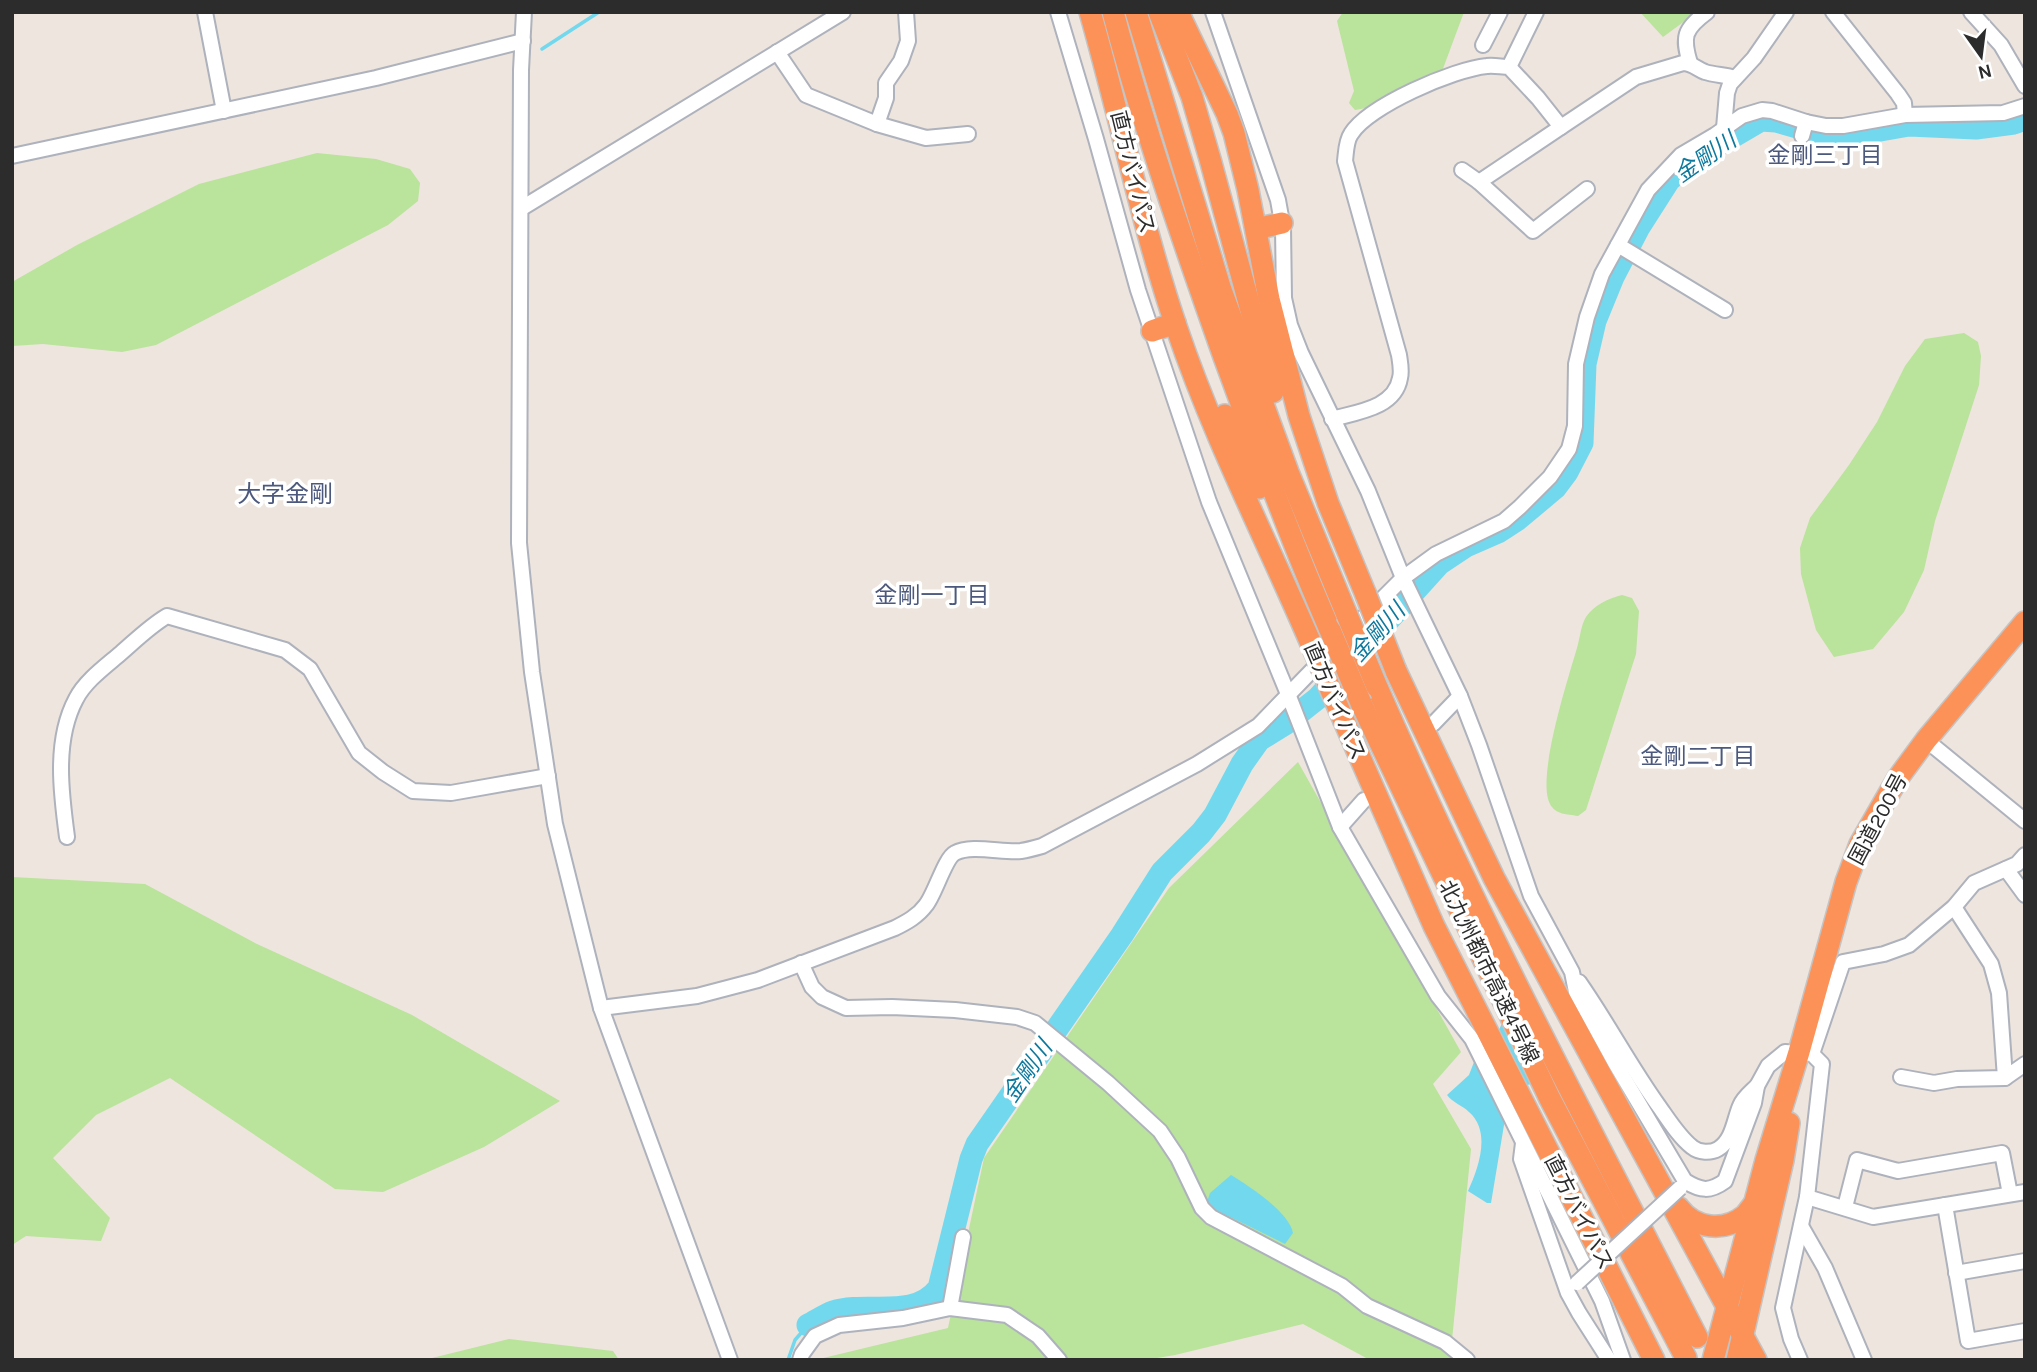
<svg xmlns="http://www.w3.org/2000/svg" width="2037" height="1372" viewBox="0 0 2037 1372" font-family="Karla,'Noto Sans JP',sans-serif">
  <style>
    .green { fill: #bae39b }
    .water { fill: #72d8ee }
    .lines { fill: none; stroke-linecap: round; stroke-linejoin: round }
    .stream { stroke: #72d8ee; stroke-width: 3.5 }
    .river { stroke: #72d8ee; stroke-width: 23 }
    .minor-casing { stroke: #aeb2bc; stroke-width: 18 }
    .highway-casing { stroke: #c4c4c4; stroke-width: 24 }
    .minor { stroke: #fff; stroke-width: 14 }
    .highway { stroke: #fd9259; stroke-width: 21 }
    .minor-bridge-casing { stroke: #aeb2bc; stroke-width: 18; stroke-linecap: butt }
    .highway-bridge-casing { stroke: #c4c4c4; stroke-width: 24; stroke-linecap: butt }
    .minor-bridge { stroke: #fff; stroke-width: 14 }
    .highway-bridge { stroke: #fd9259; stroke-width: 21 }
    .labels { text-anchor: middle; stroke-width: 7; stroke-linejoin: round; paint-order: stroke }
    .street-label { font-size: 21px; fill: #2c2c2c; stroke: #fff }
    .neighbourhood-label { font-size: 23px; fill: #4c597d; stroke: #fff }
    .water-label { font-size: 23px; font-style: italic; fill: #0e799d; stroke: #fff }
    .quarter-label { font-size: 24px; fill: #4c597d; stroke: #fff }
  </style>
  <rect width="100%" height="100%" fill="#ede5de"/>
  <g class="green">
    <polygon points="1343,12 1464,12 1441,74 1408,85 1366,108 1355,110 1349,103 1354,91 1337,21"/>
    <polygon points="1640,12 1697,12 1663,37"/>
    <polygon points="317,153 376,159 410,169 420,183 418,201 388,225 156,345 122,352 43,344 12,346 12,282 77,245 199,184"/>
    <polygon points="1964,333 1978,342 1981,356 1979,385 1935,521 1924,570 1904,612 1873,649 1834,657 1816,630 1801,574 1800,548 1810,518 1849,465 1877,422 1905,366 1925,339"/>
    <path d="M 1622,595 L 1632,598 L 1639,611 L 1636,654 L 1586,810 L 1578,816 C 1567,814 1556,815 1550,804 C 1536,778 1568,679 1577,648 C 1580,638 1581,625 1586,617 C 1595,604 1608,599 1622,595 Z"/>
    <polygon points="1298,762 1461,1052 1433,1084 1471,1149 1450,1360 1370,1360 1303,1324 1175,1355 1145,1360 815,1360 948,1328 984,1158 1169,888"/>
    <polygon points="12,877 145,884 257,944 412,1015 560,1101 484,1147 383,1192 335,1189 170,1078 96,1115 53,1158 110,1218 101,1241 26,1236 12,1245"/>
    <polygon points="509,1339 613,1351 619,1360 424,1360"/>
  </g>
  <g class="water">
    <path d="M 1516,1012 L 1552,1079 L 1527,1085 L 1505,1119 L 1491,1203 L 1487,1203 L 1468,1191 C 1478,1169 1492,1132 1469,1112 C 1462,1105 1453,1103 1447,1095 L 1469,1075 L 1474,1062 L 1496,1037 L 1502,1023 Z"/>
    <path d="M 1231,1175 C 1249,1186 1289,1212 1293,1233 L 1285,1244 L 1206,1205 L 1210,1193 Z"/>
  </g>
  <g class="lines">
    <g class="stream">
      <polyline points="542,49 599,12"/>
      <polyline points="788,1360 795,1340 808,1325"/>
    </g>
    <path class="river" d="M 808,1325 C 816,1321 825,1315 833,1312 C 868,1301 914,1321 939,1288 L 971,1159 L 977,1144 L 1122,935 L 1162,872 L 1201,833 L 1215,815 L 1242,764 L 1259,740 L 1285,724 L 1318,698 L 1439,564 L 1466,546 L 1498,532 L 1518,519 L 1555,488 L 1567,472 L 1582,443 L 1585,364 L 1595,321 L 1613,277 L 1639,227 L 1669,180 L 1691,161 L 1761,120 L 1776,121 L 1835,138 L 1909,125 L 1976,128 L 2014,123 L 2025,119"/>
    <defs>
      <g id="minor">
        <polyline points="205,12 224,111"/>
        <polyline points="524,12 521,70 519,543 532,672 555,824 601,1008 730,1360"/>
        <polyline points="1058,12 1096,139 1138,290 1209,502 1288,694 1340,827 1438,996 1472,1039 1602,1301 1623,1360"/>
        <path d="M 1213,12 L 1278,200 L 1283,228 L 1284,298 L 1290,325 L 1301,353 L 1368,491 L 1403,578 L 1460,696 L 1479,745 L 1531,896 L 1572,972 L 1576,992 L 1615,1063 L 1685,1181 C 1701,1191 1710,1192 1725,1181 L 1754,1103 L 1757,1086 L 1768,1066 L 1785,1052 L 1812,1054 L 1822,1064 L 1807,1197 L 1783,1308 L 1791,1339 L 1800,1360"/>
        <polyline points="1833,12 1898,94 1904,103 1905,115"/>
        <polyline points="1971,12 2001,45 2025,86"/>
        <polyline points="1483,45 1500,12"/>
        <polyline points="777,52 806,95 877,124 886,98 886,83 901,61 908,41 906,12"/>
        <path d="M 1690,63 C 1682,37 1684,29 1707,12"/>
        <polyline points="1509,67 1536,12"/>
        <polyline points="877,124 926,138 968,134"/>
        <polyline points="1561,127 1479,182 1533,231 1587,189"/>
        <polyline points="1724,128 1727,93 1730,84 1754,58 1786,12"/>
        <polyline points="1802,136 1806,122"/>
        <polyline points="12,156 376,78 523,41"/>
        <polyline points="1462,170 1479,182"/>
        <polyline points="522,208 843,12"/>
        <polyline points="1618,245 1725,310"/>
        <path d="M 1332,419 C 1357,412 1395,408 1400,378 C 1402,371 1400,362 1399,355 L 1345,161 C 1346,153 1346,141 1351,134 C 1368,106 1454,69 1487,66 C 1494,65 1502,67 1509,67 L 1538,98 L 1561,127 L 1636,77 L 1683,63 C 1692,63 1697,69 1705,72 C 1715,75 1725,75 1735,78"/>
        <polyline points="1347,634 1403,578 1436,554 1504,521 1520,507 1550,477 1569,449 1575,426 1576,364 1587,317 1602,274 1648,190 1681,155 1715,135 1742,116 1762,110 1772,111 1806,122 1826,126 1843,126 1905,115 2003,113 2025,106"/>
        <polyline points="1433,724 1460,696"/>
        <polyline points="1926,740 2025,821"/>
        <polyline points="1340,827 1364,800"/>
        <path d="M 67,837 C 61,793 54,740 76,699 C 85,681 106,666 121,653 C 136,640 150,626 167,616 L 285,650 L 310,669 L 359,753 L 383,772 L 413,791 L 451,793 L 548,776"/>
        <polyline points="2006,869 2025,895"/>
        <polyline points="1954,907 1991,964 1999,993 2005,1078"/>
        <polyline points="801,963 812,987 822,997 846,1008 892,1007 955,1010 1017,1017 1035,1023 1108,1083 1160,1131 1178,1158 1202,1208 1211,1217 1342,1286 1367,1306 1445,1342 1467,1360"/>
        <path d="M 1579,982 C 1607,1022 1630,1066 1658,1105 C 1668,1119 1679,1137 1692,1147 C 1699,1153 1711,1153 1718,1149 C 1733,1140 1734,1120 1740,1106 C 1743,1098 1751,1092 1757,1086"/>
        <path d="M 601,1008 L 697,996 L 758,980 L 895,928 C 907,922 918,916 926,905 C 935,894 945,858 955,853 C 971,844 1003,853 1021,851 C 1028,850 1035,848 1042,846 L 1197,764 L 1258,726 L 1323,659"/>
        <polyline points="1812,1054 1843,962 1884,954 1909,945 1954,907 1974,883 2017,864 2025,855"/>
        <polyline points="1901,1077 1934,1083 1957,1079 2005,1078 2025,1064"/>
        <polyline points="1523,1143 1521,1159 1568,1293 1579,1313 1609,1360"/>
        <polyline points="1807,1197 1873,1217 2025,1192"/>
        <polyline points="1945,1205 1968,1341 2025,1331"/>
        <polyline points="1845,1207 1857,1160 1898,1171 2002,1153 2010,1194"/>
        <polyline points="1801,1226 1825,1268 1864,1360"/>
        <polyline points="1956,1273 2025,1261"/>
        <polyline points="950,1308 963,1237"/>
        <polyline points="800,1360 802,1354 815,1336 839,1325 903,1318 950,1308 1007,1315 1038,1336 1059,1360"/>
      </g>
      <g id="highway">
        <path d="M 1090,12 C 1120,117 1142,226 1177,329 C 1214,438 1267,541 1312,646"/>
        <path d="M 1113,12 C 1144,129 1184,244 1224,357 C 1258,449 1291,541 1330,630"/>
        <polyline points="1136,12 1221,290 1288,472 1347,615"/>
        <polyline points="1159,12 1192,97 1210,159 1273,392"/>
        <polyline points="1178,12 1227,114 1234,133 1248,190 1269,299 1299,416 1328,503 1366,595"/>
        <polyline points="1256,229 1282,223"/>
        <polyline points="1152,331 1175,323"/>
        <polyline points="1225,415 1259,488"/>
        <polyline points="1396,671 1494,878 1756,1360"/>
        <path d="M 1377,687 C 1473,909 1587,1122 1697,1337"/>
        <polyline points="1361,703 1550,1099 1686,1358"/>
        <polyline points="1344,721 1434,926 1654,1360"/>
        <path d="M 1679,1208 C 1695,1229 1724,1232 1744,1216 C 1748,1213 1751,1207 1755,1203"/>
        <polyline points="1713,1360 1766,1160 1799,1052 1846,882 1860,844 1898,778 1926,740 2025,622"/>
        <polyline points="1737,1360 1783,1160 1789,1123"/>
      </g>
    </defs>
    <use href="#minor" class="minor-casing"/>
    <use href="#highway" class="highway-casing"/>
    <use href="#minor" class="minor"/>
    <use href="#highway" class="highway"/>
    <defs>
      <polyline id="minor-bridge" points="1577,1283 1680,1188"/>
      <g id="highway-bridge">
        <polyline points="1366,595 1396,671"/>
        <polyline points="1347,615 1377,687"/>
        <polyline points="1330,630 1361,703"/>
        <polyline points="1312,646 1344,721"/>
      </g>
    </defs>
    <use href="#minor-bridge" class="minor-bridge-casing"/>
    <use href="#highway-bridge" class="highway-bridge-casing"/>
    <use href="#minor-bridge" class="minor-bridge"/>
    <use href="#highway-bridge" class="highway-bridge"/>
  </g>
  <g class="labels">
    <g class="street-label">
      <text transform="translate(1133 172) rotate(76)" y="7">直方バイパス</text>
      <text transform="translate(1335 701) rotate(67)" y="7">直方バイパス</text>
      <text transform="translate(1878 819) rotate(-62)" y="7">国道200号</text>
      <text transform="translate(1489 972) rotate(64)" y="7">北九州都市高速4号線</text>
      <text transform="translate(1579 1212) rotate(63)" y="7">直方バイパス</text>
    </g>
    <g class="neighbourhood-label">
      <text x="1825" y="163">金剛三丁目</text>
      <text x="932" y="603">金剛一丁目</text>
      <text x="1698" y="764">金剛二丁目</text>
    </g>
    <g class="water-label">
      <text transform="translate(1705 157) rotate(-35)" y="8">金剛川</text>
      <text transform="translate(1377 632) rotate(-48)" y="8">金剛川</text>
      <text transform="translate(1027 1071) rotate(-56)" y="8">金剛川</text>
    </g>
    <g class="quarter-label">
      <text x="285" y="502">大字金剛</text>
    </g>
  </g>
  <rect width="2037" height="1372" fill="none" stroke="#2c2c2c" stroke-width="28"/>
  <g transform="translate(1981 56) rotate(166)" stroke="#ffffff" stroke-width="5" paint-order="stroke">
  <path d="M0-5L12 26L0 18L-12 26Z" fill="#2c2c2c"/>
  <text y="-10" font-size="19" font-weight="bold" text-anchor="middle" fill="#2c2c2c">N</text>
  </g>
</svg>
